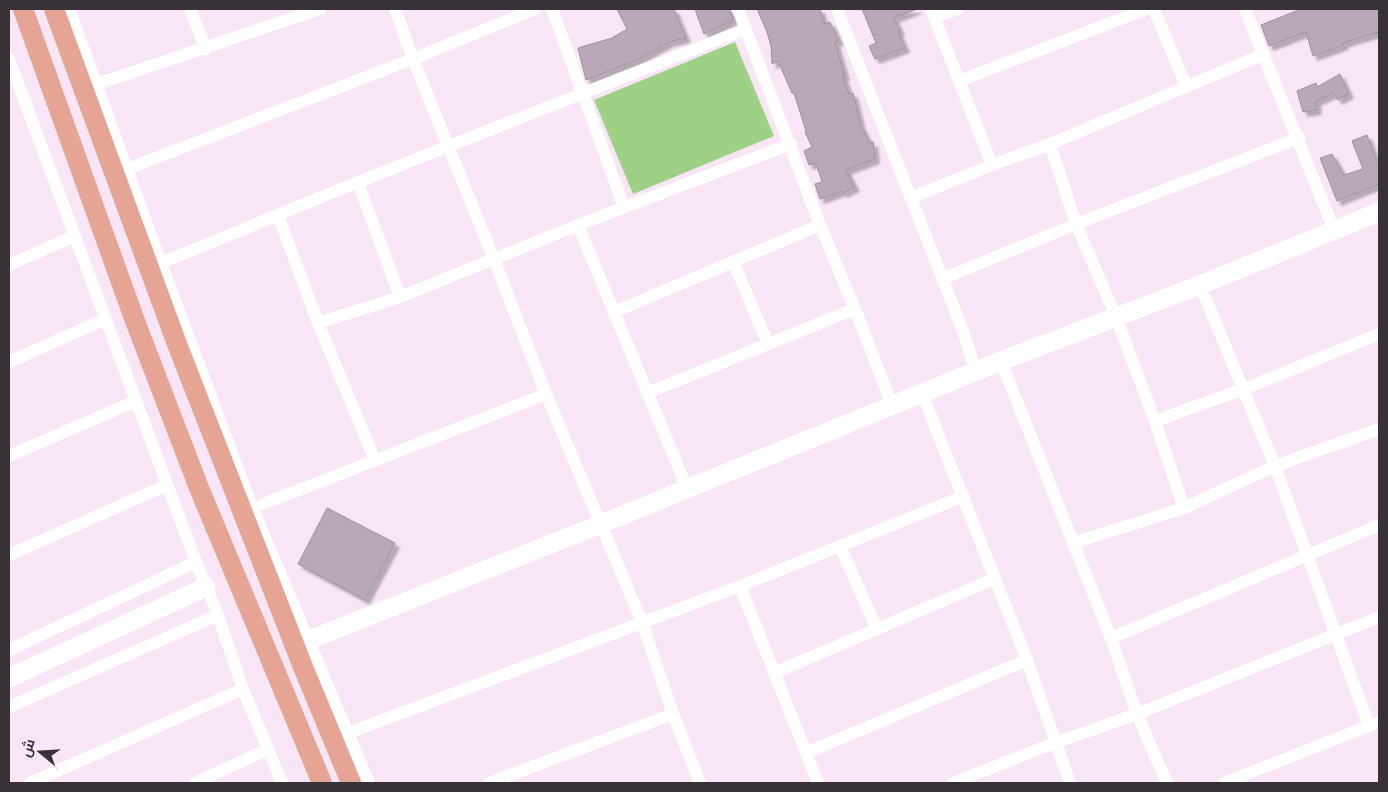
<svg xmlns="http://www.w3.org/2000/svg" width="1388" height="792" viewBox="0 0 1388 792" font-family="'Titillium Web',Cairo,sans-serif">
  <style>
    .green { fill: #9ed085 }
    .building { fill: #b9a8b7; stroke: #9f8f9d; filter: url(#shadow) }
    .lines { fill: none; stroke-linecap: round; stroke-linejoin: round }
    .street { stroke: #fff; stroke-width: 12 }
    .secondary { stroke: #fff; stroke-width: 19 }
    .primary { stroke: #e6a494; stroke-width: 20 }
  </style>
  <defs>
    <filter id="shadow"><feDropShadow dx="4.5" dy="4.5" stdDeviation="1" flood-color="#0004"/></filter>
  </defs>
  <rect width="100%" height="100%" fill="#f8e6f6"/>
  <polygon class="green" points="735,42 774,136 633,194 594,100"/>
  <g class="building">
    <polygon points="617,9 674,9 686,38 669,42 639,59 586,80 578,48 612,38 627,29"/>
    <polygon points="695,9 730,9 733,20 704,34"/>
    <polygon points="757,9 820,9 825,24 830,22 839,41 835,42 845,76 843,76 849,94 853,93 861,126 870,143 873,142 875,159 846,170 855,187 843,193 842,191 820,199 815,184 822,182 816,163 809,165 804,151 812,147 805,132 806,131 794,93 792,93 778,61 772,64 771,46 767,32"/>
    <polygon points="862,9 917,9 894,18 900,30 898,31 905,48 875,59 869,46 876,43"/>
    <polygon points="1301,9 1379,9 1379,32 1343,43 1344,45 1313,56 1306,32 1269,46 1261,25"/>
    <polygon points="1340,74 1349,94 1338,100 1334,93 1316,101 1317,110 1303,112 1297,91 1316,83 1317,87"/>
    <polygon points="1367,135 1379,167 1379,184 1337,201 1320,158 1332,154 1344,175 1363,169 1352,141"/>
    <polygon points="327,508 395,543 365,600 298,564"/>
  </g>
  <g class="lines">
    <g class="street">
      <polyline points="69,9 161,263 253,509 369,783"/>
      <polyline points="190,9 206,49"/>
      <polyline points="395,9 413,59 494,259 546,394 642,622 673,714 700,783"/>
      <polyline points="552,9 624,207"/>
      <polyline points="738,9 820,225 855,309 892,405"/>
      <polyline points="837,9 963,331 976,372"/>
      <polyline points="931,9 992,165"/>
      <polyline points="1154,9 1186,86"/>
      <polyline points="1245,9 1334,230"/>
      <polyline points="934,17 958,9"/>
      <polyline points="9,59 196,562 218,615 243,689 282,783"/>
      <polyline points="959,81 1147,9"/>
      <polyline points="97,84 320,9"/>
      <polyline points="1050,144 1076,224 1116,317 1155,421 1184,508"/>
      <polyline points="127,169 413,59 535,9"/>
      <polyline points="358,182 400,297"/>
      <polyline points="910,198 992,165 1050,144 1264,54"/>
      <polyline points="278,215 318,323 375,460"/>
      <polyline points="578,225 687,488"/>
      <polyline points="733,261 768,344"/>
      <polyline points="161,263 358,182 746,29"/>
      <polyline points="9,265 74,236"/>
      <polyline points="942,279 1076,224 1299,138"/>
      <polyline points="1200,285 1275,466 1369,726"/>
      <polyline points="614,312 820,225"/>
      <polyline points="318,323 400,297 578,225 791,144"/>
      <polyline points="1001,361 1111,638 1137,714 1167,783"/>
      <polyline points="9,362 105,319"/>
      <polyline points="647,393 855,309"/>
      <polyline points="922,393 1027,660 1070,783"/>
      <polyline points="1155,421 1244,389 1379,334"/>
      <polyline points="9,456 136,401"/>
      <polyline points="263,504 546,394"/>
      <polyline points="1073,543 1184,508 1275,466 1379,429"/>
      <polyline points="840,546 877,629"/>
      <polyline points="9,555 167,485"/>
      <polyline points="740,586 818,783"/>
      <polyline points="1111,638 1379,525"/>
      <polyline points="9,650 196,562"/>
      <polyline points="774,673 994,579"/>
      <polyline points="9,707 218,615"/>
      <polyline points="348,733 740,586 964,496"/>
      <polyline points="806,753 1027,660"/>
      <polyline points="30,783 243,689"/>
      <polyline points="195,783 268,749"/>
      <polyline points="489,783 673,714"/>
      <polyline points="953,783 1057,742 1137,714 1379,617"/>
      <polyline points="1224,783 1379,722"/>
    </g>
    <g class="secondary">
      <polyline points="309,640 601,524 1001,361 1200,285 1379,212"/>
      <polyline points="9,678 206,587"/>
    </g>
    <g class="primary">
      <polyline points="23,9 135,321 199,488 322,783"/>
      <polyline points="54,9 177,344 303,667 351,783"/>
    </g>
  </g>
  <rect width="1388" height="792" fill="none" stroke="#383138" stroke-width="20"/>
  <g transform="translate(40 752) rotate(288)" stroke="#f8e6f6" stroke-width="4" paint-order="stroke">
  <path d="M0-4L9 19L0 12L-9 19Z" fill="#383138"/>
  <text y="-8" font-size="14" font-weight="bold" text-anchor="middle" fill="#383138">ش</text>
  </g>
</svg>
